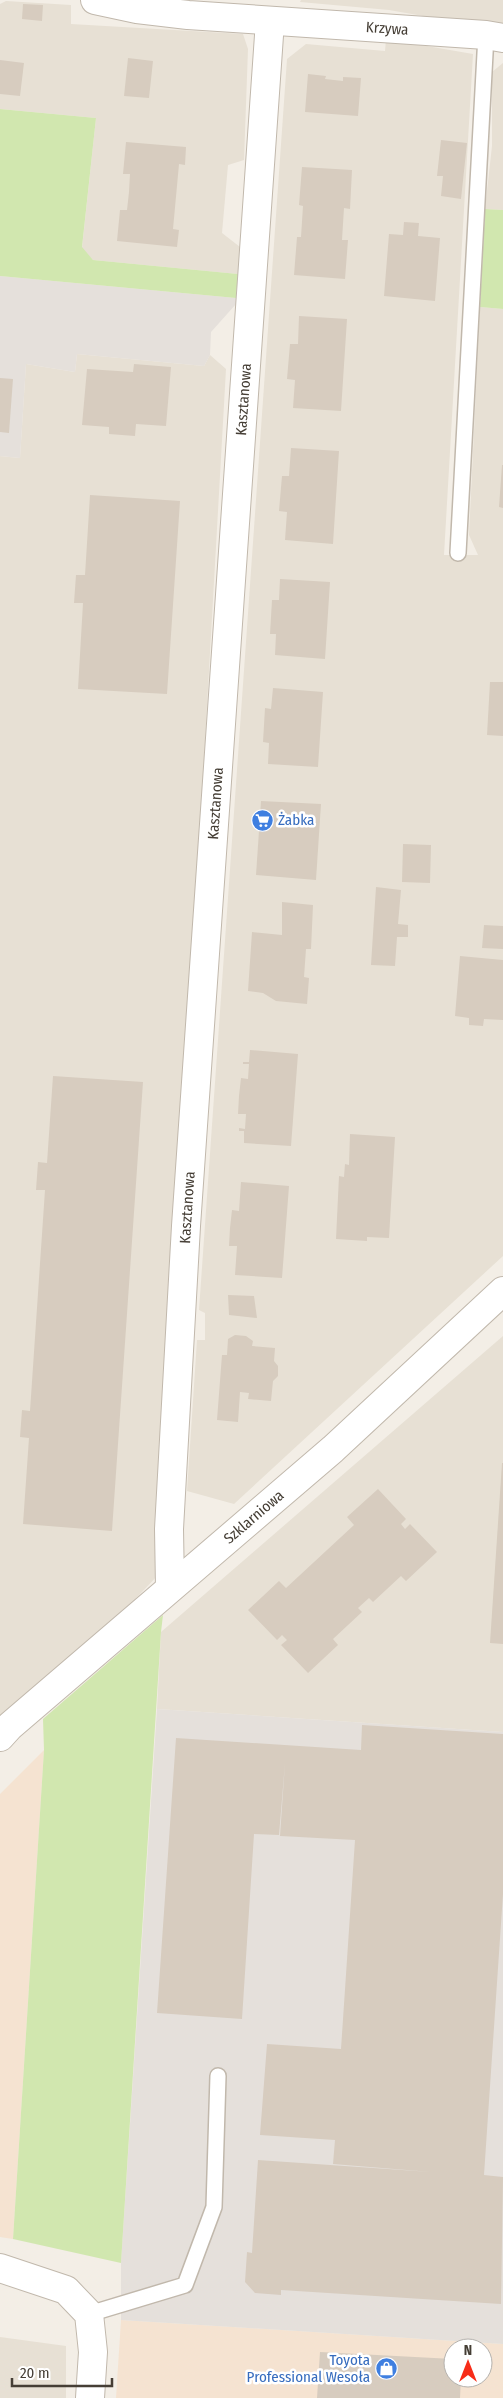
<svg xmlns="http://www.w3.org/2000/svg" width="503" height="2398" viewBox="0 0 503 2398" font-family="'Fira Sans Condensed',sans-serif">
  <style>
    .residential { fill: #e7e0d4 }
    .commercial { fill: #f5e3d1; fill-rule: evenodd }
    .industrial { fill: #e5e0db }
    .green { fill: #d1e7af }
    .building { fill: #d7ccbf }
    .lines { fill: none; stroke-linecap: round; stroke-linejoin: round }
    .service-casing { stroke: #c1b8ac; stroke-width: 18 }
    .minor-casing { stroke: #c1b8ac; stroke-width: 30 }
    .service { stroke: #fff; stroke-width: 15 }
    .minor { stroke: #fff; stroke-width: 28 }
    .labels { text-anchor: middle; stroke-width: 5; stroke-linejoin: round; paint-order: stroke }
    .street-label { font-size: 15px; fill: #453e35; stroke: #fff }
    .shop-label { font-size: 15px; fill: #366cbe; stroke: #fff; text-anchor: start }
  </style>
  <rect width="100%" height="100%" fill="#f3eee6"/>
  <g class="residential">
    <polygon points="301,0 503,0 503,30 389,10 300,2"/>
    <polygon points="6,1 71,5 71,24 243,34 248,49 244,160 228,165 222,233 240,247 238,274 93,260 82,248 96,118 0,109 0,4"/>
    <polygon points="386,39 473,54 444,555 478,555 469,535 480,307 503,309 503,1256 234,1504 187,1491 197,1340 205,1340 205,1313 199,1310 287,59 306,44 385,51"/>
    <polygon points="503,63 503,210 485,209 492,146 492,72"/>
    <polygon points="77,354 204,366 210,355 226,369 158,1575 0,1742 0,456 20,458 26,364 75,372"/>
    <polygon points="503,1336 503,1732 157,1709 161,1632"/>
    <polygon points="0,2337 66,2346 66,2398 0,2398"/>
  </g>
  <g class="commercial">
    <polygon points="44,1750 13,2239 0,2237 0,1794"/>
    <path d="M 121,2320 L 503,2344 L 503,2398 L 116,2398 ZM 453,2348 L 483,2348 L 483,2378 L 453,2378 Z"/>
  </g>
  <g class="industrial">
    <polygon points="0,276 236,298 236,304 211,332 210,355 204,366 77,354 75,372 26,364 20,458 0,456"/>
    <polygon points="157,1709 503,1732 503,2344 121,2320 121,2263"/>
  </g>
  <g class="green">
    <polygon points="0,109 96,118 82,247 93,260 238,274 236,298 0,276"/>
    <polygon points="485,209 503,210 503,309 480,307"/>
    <polygon points="163,1615 161,1632 121,2263 13,2239 44,1750 43,1719"/>
  </g>
  <g class="building">
    <polygon points="23,4 43,5 42,21 22,19"/>
    <polygon points="128,58 153,61 149,98 124,96"/>
    <polygon points="0,60 24,63 20,96 0,94"/>
    <polygon points="308,74 326,76 325,79 343,81 343,77 361,78 358,116 305,112"/>
    <polygon points="441,140 467,143 461,199 441,196 443,176 437,176"/>
    <polygon points="126,142 186,147 185,165 179,164 173,229 179,230 177,247 117,241 120,210 127,210 129,192 130,174 123,174"/>
    <polygon points="302,167 352,170 350,209 344,208 342,240 348,240 345,279 294,275 297,237 301,237 303,206 299,205"/>
    <polygon points="404,222 419,223 418,236 440,238 435,301 384,296 389,234 403,235"/>
    <polygon points="299,316 347,319 341,411 293,408 295,380 287,379 290,344 298,344"/>
    <polygon points="134,364 171,367 166,426 136,424 135,436 109,434 109,427 82,425 87,369 133,372"/>
    <polygon points="0,378 13,379 9,433 0,432"/>
    <polygon points="291,448 339,451 333,544 285,540 287,512 279,511 282,476 289,476"/>
    <polygon points="502,465 503,465 503,508 499,507"/>
    <polygon points="90,495 180,501 167,694 78,689 83,603 74,603 76,575 85,575"/>
    <polygon points="280,579 330,582 325,659 275,655 276,634 270,634 272,600 279,600"/>
    <polygon points="490,682 503,682 503,736 487,735"/>
    <polygon points="273,688 323,692 318,767 268,764 269,743 263,742 265,708 271,709"/>
    <polygon points="261,801 321,804 316,880 256,875"/>
    <polygon points="403,844 431,845 430,883 402,882"/>
    <polygon points="376,887 401,890 398,924 408,925 408,937 397,937 395,966 371,965"/>
    <polygon points="282,902 313,905 311,949 306,949 304,977 309,978 307,1004 276,1001 263,993 248,991 252,932 282,935"/>
    <polygon points="484,925 503,926 503,949 482,948"/>
    <polygon points="460,956 503,960 503,1020 484,1019 483,1026 469,1025 469,1018 455,1016"/>
    <polygon points="250,1050 298,1054 291,1146 244,1143 244,1131 239,1131 239,1128 245,1129 246,1114 238,1114 239,1096 241,1078 248,1079 249,1064 243,1064 243,1062 249,1062"/>
    <polygon points="53,1076 143,1082 112,1531 23,1524 29,1438 20,1437 22,1410 30,1411 45,1190 36,1190 38,1162 47,1163"/>
    <polygon points="350,1134 395,1137 389,1238 367,1237 367,1241 336,1239 339,1176 344,1177 345,1164 349,1165"/>
    <polygon points="241,1182 289,1186 282,1278 235,1275 237,1246 229,1246 230,1228 232,1210 239,1211"/>
    <polygon points="228,1295 254,1296 257,1318 229,1315"/>
    <polygon points="235,1335 246,1336 253,1341 252,1346 275,1348 274,1361 278,1366 278,1376 273,1381 271,1401 248,1399 249,1393 240,1392 238,1422 217,1420 222,1355 227,1355 228,1339"/>
    <polygon points="502,1463 503,1463 503,1644 490,1643"/>
    <polygon points="378,1489 406,1519 401,1524 405,1529 410,1524 437,1552 406,1581 401,1576 373,1602 369,1598 358,1608 362,1612 333,1639 338,1645 308,1673 281,1645 287,1640 282,1635 277,1640 248,1610 279,1581 286,1588 354,1525 347,1517"/>
    <polygon points="362,1725 503,1734 503,1894 484,2175 503,2177 501,2304 281,2290 281,2295 255,2293 245,2282 247,2252 252,2253 258,2160 431,2172 333,2164 335,2140 260,2135 267,2044 341,2049 355,1840 280,1836 285,1763 279,1835 254,1834 242,2019 157,2013 176,1738 361,1750"/>
    <polygon points="320,2352 453,2359 453,2378 461,2378 460,2398 317,2398"/>
  </g>
  <g class="lines">
    <defs>
      <g id="service">
        <polyline points="458,553 486,35"/>
        <polyline points="89,2314 185,2285 214,2207 218,2076"/>
      </g>
      <g id="minor">
        <path id="s1" d="M 95,0 L 137,9 L 188,15 L 486,35 L 503,38"/>
        <path id="s2" d="M 170,1587 L 169,1529 L 186,1226 L 270,21"/>
        <path id="s3" d="M 0,1737 L 10,1726 L 333,1449 L 503,1291"/>
        <polyline points="0,2268 66,2290 89,2314 93,2352 90,2398"/>
      </g>
    </defs>
    <use href="#service" class="service-casing"/>
    <use href="#minor" class="minor-casing"/>
    <use href="#service" class="service"/>
    <use href="#minor" class="minor"/>
  </g>
  <defs>
    <symbol id="supermarket-disc" viewBox="-11 -11 22 22"><circle r="9.5" fill="#3f7fe0" stroke="#fff"/><path d="M-6-5.5h2.5l.6 2H6L4.5 2H-2.5L-4.4-4H-6ZM-1.5 3.2a1.3 1.3 0 1 0 .1 0ZM3 3.2a1.3 1.3 0 1 0 .1 0Z" fill="#fff"/></symbol>
    <symbol id="shop-disc" viewBox="-11 -11 22 22"><circle r="9.5" fill="#3f7fe0" stroke="#fff"/><path d="M-5-2.5h2.3a2.7 3.5 0 0 1 5.4 0H5L5.5 6h-11ZM-1.5-2.5h3a1.5 2.3 0 0 0-3 0Z" fill="#fff"/></symbol>
  </defs>
  <g fill-rule="evenodd">
    <use href="#supermarket-disc" x="250" y="808" width="25" height="25"/>
    <use href="#shop-disc" x="374" y="2356" width="25" height="25"/>
  </g>
  <g class="labels">
    <g class="street-label">
      <text dy="5" stroke="none"><textPath href="#s1" startOffset="294">Krzywa</textPath></text>
      <text dy="5" stroke="none"><textPath href="#s2" startOffset="1190">Kasztanowa</textPath></text>
      <text dy="5" stroke="none"><textPath href="#s2" startOffset="785">Kasztanowa</textPath></text>
      <text dy="5" stroke="none"><textPath href="#s2" startOffset="380">Kasztanowa</textPath></text>
      <text dy="5" stroke="none"><textPath href="#s3" startOffset="336">Szklarniowa</textPath></text>
    </g>
    <g class="shop-label">
      <text x="278" y="825">Żabka</text>
      <text x="370" y="2365" text-anchor="end">Toyota<tspan x="370" dy="17">Professional Wesoła</tspan></text>
    </g>
  </g>
  <g transform="translate(468 2363)"><circle r="24" fill="#ffffff" stroke="#b5b2ae"/>
  <path d="M0-4L9 19L0 12L-9 19Z" fill="#f72c18"/>
  <text y="-8" font-size="14" font-weight="bold" text-anchor="middle" fill="#453e35">N</text>
  </g>
  <path d="M12 2378v8h100v-8" fill="none" stroke="#453e35" stroke-width="2.5"/>
  <text x="20" y="2378" font-size="15" fill="#453e35" stroke="#ffffff" stroke-width="4" paint-order="stroke">20 m</text>
</svg>
